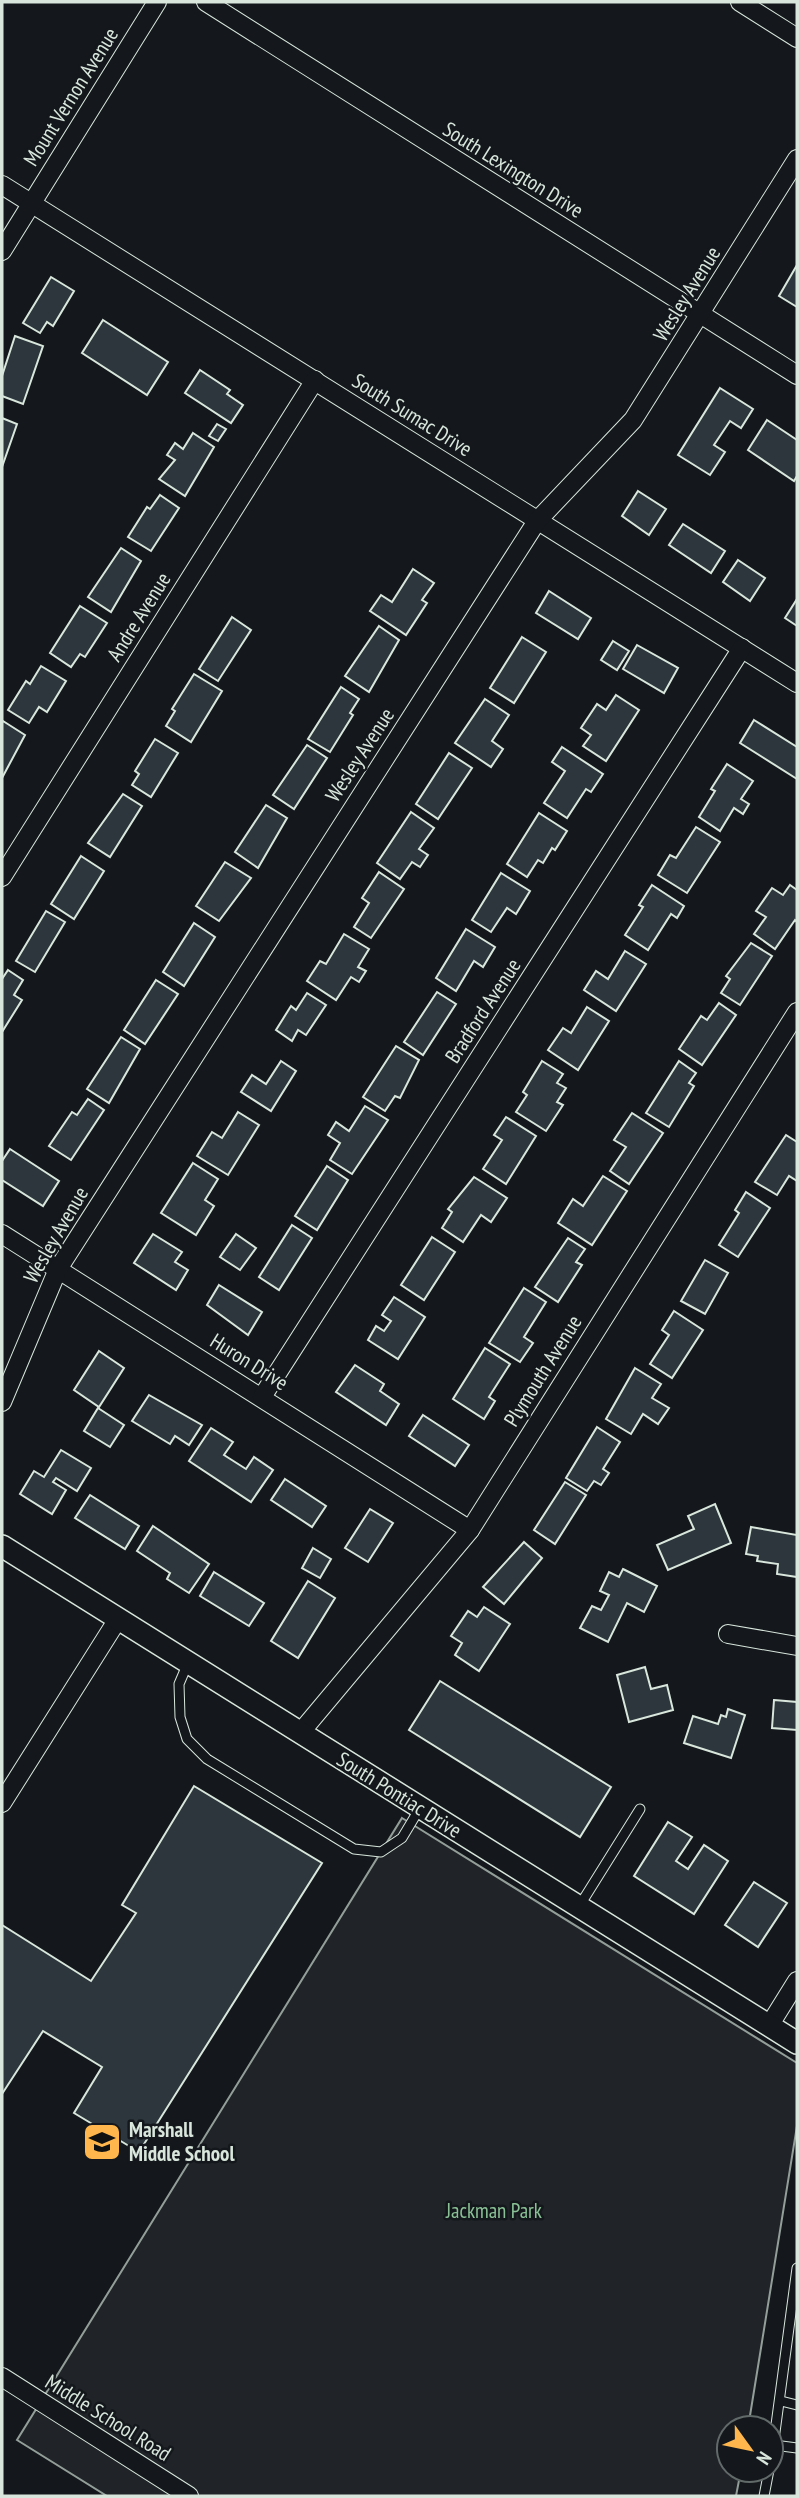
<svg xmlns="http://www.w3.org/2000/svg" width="799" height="2498" viewBox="0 0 799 2498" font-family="'PT Sans Narrow',sans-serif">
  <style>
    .green { fill: #202428; stroke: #939e99; stroke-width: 2 }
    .building { fill: #2c363c; stroke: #d8e6dc; stroke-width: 2 }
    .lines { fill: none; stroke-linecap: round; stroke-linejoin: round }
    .service-casing { stroke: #d8e6dc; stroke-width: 11 }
    .minor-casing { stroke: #d8e6dc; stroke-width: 20 }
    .tertiary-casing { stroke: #d8e6dc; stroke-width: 24 }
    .service { stroke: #14181c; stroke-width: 9 }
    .minor { stroke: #14181c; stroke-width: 18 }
    .tertiary { stroke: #14181c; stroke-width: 21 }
    .labels { text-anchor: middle; stroke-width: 5; stroke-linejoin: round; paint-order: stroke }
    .street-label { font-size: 21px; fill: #d8e6dc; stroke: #14181c }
    .poi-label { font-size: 21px; font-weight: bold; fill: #d8e6dc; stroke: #14181c; text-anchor: start }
    .park-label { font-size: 21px; fill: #8ac095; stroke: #14181c }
  </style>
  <rect width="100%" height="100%" fill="#14181c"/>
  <polygon class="green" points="402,1818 797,2063 797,2126 748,2428 729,2428 729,2470 741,2470 736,2496 107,2496 17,2440"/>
  <g class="building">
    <polygon points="797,265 797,307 779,296"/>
    <polygon points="51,277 74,291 53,326 47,322 40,333 23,323"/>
    <polygon points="103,320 168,362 147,395 82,353"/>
    <polygon points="15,336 43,346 23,404 2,396 2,376"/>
    <polygon points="200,370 230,390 227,394 243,405 231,423 185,393"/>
    <polygon points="720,388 753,409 741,428 730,421 714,445 725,452 710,475 678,455"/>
    <polygon points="2,418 17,424 2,467"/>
    <polygon points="767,420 797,440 797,476 794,481 748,450"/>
    <polygon points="217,424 226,429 218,441 209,436"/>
    <polygon points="193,433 214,447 185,496 159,479 175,460 167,455 175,443 183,449"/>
    <polygon points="638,491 666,509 649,535 622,516"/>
    <polygon points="160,495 179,508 151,551 128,537 147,507 150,509"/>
    <polygon points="683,524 725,551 711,573 669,545"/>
    <polygon points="121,548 141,561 111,612 88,597"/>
    <polygon points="738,560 765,578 750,601 723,582"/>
    <polygon points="413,569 434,583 422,600 427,603 406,635 370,611 381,595 392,602"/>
    <polygon points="549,591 591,618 578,639 536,613"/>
    <polygon points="797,599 797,626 785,618"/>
    <polygon points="80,606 107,623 85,657 80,654 71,667 50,653"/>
    <polygon points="232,617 251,630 218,681 199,669"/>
    <polygon points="379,626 399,640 369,692 345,676"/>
    <polygon points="522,637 546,652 514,703 490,688"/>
    <polygon points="613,641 629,651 617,670 601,660"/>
    <polygon points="637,645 678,668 664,693 623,669"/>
    <polygon points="41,666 66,681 47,712 39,707 29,723 8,710 26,681 30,684"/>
    <polygon points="194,674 222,691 191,742 166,726 175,711 172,709"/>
    <polygon points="341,687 359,699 350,713 353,715 330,752 308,739"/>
    <polygon points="616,695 639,710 606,761 583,746 591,735 581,728 597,704 606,710"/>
    <polygon points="485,699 509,715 492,741 503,749 491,767 455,743"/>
    <polygon points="754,720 797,747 797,779 740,743"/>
    <polygon points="3,721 25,735 2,778 2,723"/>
    <polygon points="155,739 178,753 151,797 132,785 139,774 135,771"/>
    <polygon points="307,745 327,758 294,809 273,795"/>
    <polygon points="562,747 603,774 591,792 586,789 567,818 544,803 565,771 552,762"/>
    <polygon points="449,753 472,768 438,819 416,804"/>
    <polygon points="727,764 753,781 741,799 749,804 743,814 734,808 720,831 699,817 715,791 711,789"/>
    <polygon points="123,794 142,806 110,857 88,843"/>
    <polygon points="266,805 287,818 258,868 235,852"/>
    <polygon points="411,812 434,828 419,849 428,855 420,867 412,862 400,879 377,863"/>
    <polygon points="539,813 567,831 555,850 552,848 543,863 538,860 527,877 507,864"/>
    <polygon points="696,827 720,842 687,893 658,875 670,855 676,858"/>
    <polygon points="81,856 104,871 74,919 51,904"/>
    <polygon points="225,862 251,878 219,921 196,906"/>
    <polygon points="379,872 404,889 371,938 354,927 369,903 362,898"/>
    <polygon points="501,873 530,891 516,914 507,908 491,932 472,920"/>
    <polygon points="652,885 684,906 677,918 671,914 648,950 625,935 643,907 639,905"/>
    <polygon points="790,885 797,890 797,922 795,920 775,949 754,934 766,917 756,911 772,888 783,895"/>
    <polygon points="46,911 65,922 35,972 16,961"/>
    <polygon points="194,923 215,937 184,986 163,972"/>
    <polygon points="466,929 495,947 483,967 474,961 456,991 436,978"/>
    <polygon points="344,934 369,949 358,967 366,971 359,982 351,977 336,1000 307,981 320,961 326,964"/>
    <polygon points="751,943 772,956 740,1005 721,993 730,979 726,976"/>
    <polygon points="625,951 646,964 616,1011 584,990 596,971 608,979"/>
    <polygon points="8,970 23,980 14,995 22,1000 2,1032 2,979"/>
    <polygon points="156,980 178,994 145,1044 124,1030"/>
    <polygon points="437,992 456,1004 423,1055 404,1042"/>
    <polygon points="307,993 326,1005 306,1035 298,1030 292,1041 276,1030 291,1006 296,1010"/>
    <polygon points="719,1003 736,1015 702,1065 679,1049 701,1016 707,1020"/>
    <polygon points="587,1007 609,1021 578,1070 548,1050 563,1028 571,1033"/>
    <polygon points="121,1037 140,1049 109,1103 87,1089"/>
    <polygon points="396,1046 419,1060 400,1098 395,1096 385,1111 363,1097"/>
    <polygon points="281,1061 296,1071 271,1111 241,1092 252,1075 266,1084"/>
    <polygon points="542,1061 563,1074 557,1083 566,1088 557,1102 563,1105 546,1131 516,1112 527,1095 523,1092"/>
    <polygon points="679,1061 696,1073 689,1083 694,1086 669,1127 646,1113"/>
    <polygon points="88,1099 104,1110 71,1160 49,1146 72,1112 77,1115"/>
    <polygon points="365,1106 388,1120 352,1174 330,1160 340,1143 328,1135 336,1122 349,1131"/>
    <polygon points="238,1112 259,1125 228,1175 197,1156 212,1132 222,1138"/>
    <polygon points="632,1113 663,1133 629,1184 610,1171 626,1147 614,1140"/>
    <polygon points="506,1117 536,1136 506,1184 483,1169 502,1140 494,1135"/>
    <polygon points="786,1135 797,1142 797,1181 789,1176 777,1195 755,1182"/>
    <polygon points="10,1149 59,1181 43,1206 2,1180 2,1161"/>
    <polygon points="193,1163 218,1179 205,1200 214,1206 196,1235 161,1213"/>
    <polygon points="327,1166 348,1180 317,1230 295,1216"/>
    <polygon points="603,1176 627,1191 592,1245 558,1223 573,1199 583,1206"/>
    <polygon points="474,1177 507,1198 491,1222 481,1215 463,1242 442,1228 452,1212 448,1209"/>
    <polygon points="746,1192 770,1208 738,1257 719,1245 739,1213 735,1210"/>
    <polygon points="292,1225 312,1238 279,1290 259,1277"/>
    <polygon points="153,1234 182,1252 175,1262 188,1270 176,1290 134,1263"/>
    <polygon points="236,1234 256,1248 240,1270 220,1257"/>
    <polygon points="432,1237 455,1252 424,1300 401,1285"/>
    <polygon points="568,1238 585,1249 576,1262 582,1265 558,1302 535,1287"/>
    <polygon points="705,1260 728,1273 705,1314 681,1301"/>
    <polygon points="219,1285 262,1312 248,1335 207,1305"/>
    <polygon points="524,1288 546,1302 524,1337 533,1343 520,1362 489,1343"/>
    <polygon points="394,1297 425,1317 398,1359 368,1340 376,1326 384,1331 391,1321 382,1315"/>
    <polygon points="674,1311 703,1330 672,1378 650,1364 669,1335 662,1330"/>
    <polygon points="485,1348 510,1364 489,1397 495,1401 484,1419 453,1399"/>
    <polygon points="99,1351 124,1368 99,1407 74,1390"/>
    <polygon points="355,1365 384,1384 380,1391 399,1404 386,1425 336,1392"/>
    <polygon points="635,1368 661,1384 652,1398 669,1408 658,1424 643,1414 631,1434 606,1419"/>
    <polygon points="149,1395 202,1425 189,1445 175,1436 170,1444 132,1421"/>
    <polygon points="98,1408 124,1425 110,1447 84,1431"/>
    <polygon points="423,1415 469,1445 455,1466 409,1436"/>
    <polygon points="597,1427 620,1442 603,1469 609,1473 601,1485 594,1481 587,1491 566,1478"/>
    <polygon points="211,1428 233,1442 224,1455 246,1469 254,1457 273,1470 251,1502 189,1461"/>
    <polygon points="61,1450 91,1468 77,1491 56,1478 53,1482 66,1490 52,1514 20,1494 34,1471 44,1477"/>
    <polygon points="285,1479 326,1506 312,1527 271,1500"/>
    <polygon points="565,1482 586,1495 555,1544 534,1530"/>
    <polygon points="90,1495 139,1526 125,1549 75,1518"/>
    <polygon points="715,1504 731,1543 668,1570 657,1545 694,1529 688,1516"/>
    <polygon points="370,1509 393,1523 368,1562 345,1548"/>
    <polygon points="153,1526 209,1564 189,1593 167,1579 170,1573 137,1551"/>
    <polygon points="751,1527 797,1535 797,1577 777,1574 778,1564 757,1561 758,1556 746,1554"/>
    <polygon points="524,1542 542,1558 504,1604 483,1587"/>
    <polygon points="313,1548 331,1559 320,1578 302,1568"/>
    <polygon points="623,1569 657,1586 644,1612 627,1603 608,1642 580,1628 592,1606 601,1610 609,1595 600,1591 609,1572 619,1577"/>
    <polygon points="214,1572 264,1603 249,1626 200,1596"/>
    <polygon points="308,1581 335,1598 298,1658 271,1641"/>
    <polygon points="484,1607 510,1624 479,1671 455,1655 462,1643 451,1636 468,1611 477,1617"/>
    <polygon points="645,1667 651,1689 667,1685 673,1710 629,1722 617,1675"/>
    <polygon points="440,1681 611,1787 580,1837 409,1730"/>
    <polygon points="774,1700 797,1702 797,1730 772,1728"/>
    <polygon points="728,1709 745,1715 731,1758 684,1743 693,1716 718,1724 721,1715 726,1717"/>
    <polygon points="194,1786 322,1863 139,2152 74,2113 102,2067 43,2031 2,2094 2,1925 91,1981 136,1913 122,1905"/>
    <polygon points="668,1822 692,1837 676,1861 688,1869 704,1845 728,1861 694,1914 634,1876"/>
    <polygon points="754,1882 787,1903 758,1947 725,1925"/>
  </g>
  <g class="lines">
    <defs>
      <g id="service">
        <polyline points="188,1663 179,1684 180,1717 187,1739 207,1759 354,1849 381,1852 402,1838 420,1808"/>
        <polyline points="580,1905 640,1809"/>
        <polyline points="781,2401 797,2405"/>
        <polyline points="774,2445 797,2448"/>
        <polyline points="771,2462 797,2268"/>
        <polyline points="764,2496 769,2470"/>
      </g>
      <g id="minor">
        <polyline points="206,2 797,375"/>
        <polyline points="740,2 797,38"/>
        <polyline points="2,185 797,683"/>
        <polyline points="2,251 157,2"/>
        <polyline points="2,877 315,380"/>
        <polyline points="2,1234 470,1530"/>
        <polyline points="262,1397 742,648"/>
        <polyline points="2,1402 58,1269 537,521 633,420 797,159"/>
        <polyline points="728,1634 797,1646"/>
        <polyline points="300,1733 470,1530 797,1012"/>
        <polyline points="2,1803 118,1619"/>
        <polyline points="769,2026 797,1981"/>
        <polyline points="2,2377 189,2496"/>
      </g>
      <polyline id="tertiary" points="2,1546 797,2043"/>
    </defs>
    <use href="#service" class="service-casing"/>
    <use href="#minor" class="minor-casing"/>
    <use href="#tertiary" class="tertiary-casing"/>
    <use href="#service" class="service"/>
    <use href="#minor" class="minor"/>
    <use href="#tertiary" class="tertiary"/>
  </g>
  <defs>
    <symbol id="school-square" viewBox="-11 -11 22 22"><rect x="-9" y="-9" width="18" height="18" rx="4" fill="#ffb74d" stroke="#14181c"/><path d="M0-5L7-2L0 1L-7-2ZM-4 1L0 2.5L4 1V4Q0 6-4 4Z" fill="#111"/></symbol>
  </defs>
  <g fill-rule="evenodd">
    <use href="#school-square" x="80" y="2120" width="44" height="44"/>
  </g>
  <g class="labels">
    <g class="street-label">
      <text transform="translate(71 97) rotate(-58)" y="7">Mount Vernon Avenue</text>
      <text transform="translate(513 170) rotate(32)" y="7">South Lexington Drive</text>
      <text transform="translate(687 294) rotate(-58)" y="7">Wesley Avenue</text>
      <text transform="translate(412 415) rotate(32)" y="7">South Sumac Drive</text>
      <text transform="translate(139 617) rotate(-58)" y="7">Andre Avenue</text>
      <text transform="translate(360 755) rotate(-57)" y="7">Wesley Avenue</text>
      <text transform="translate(483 1011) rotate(-57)" y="7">Bradford Avenue</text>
      <text transform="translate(56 1235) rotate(-60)" y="7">Wesley Avenue</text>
      <text transform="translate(249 1362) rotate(32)" y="7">Huron Drive</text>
      <text transform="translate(543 1371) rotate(-58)" y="7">Plymouth Avenue</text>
      <text transform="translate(399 1795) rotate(32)" y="7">South Pontiac Drive</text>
      <text transform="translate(108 2418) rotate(32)" y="7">Middle School Road</text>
    </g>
    <g class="poi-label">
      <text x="129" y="2137">Marshall<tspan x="129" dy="24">Middle School</tspan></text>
    </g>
    <g class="park-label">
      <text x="494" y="2218">Jackman Park</text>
    </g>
  </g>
  <rect width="799" height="2498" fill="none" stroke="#d8e6dc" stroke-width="7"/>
  <g transform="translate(750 2449) rotate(123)"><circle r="33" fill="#14181c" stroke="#626a69" stroke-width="2"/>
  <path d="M0-5L12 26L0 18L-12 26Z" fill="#ffb74d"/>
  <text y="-10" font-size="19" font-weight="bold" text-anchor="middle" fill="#d8e6dc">N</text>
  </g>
</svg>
